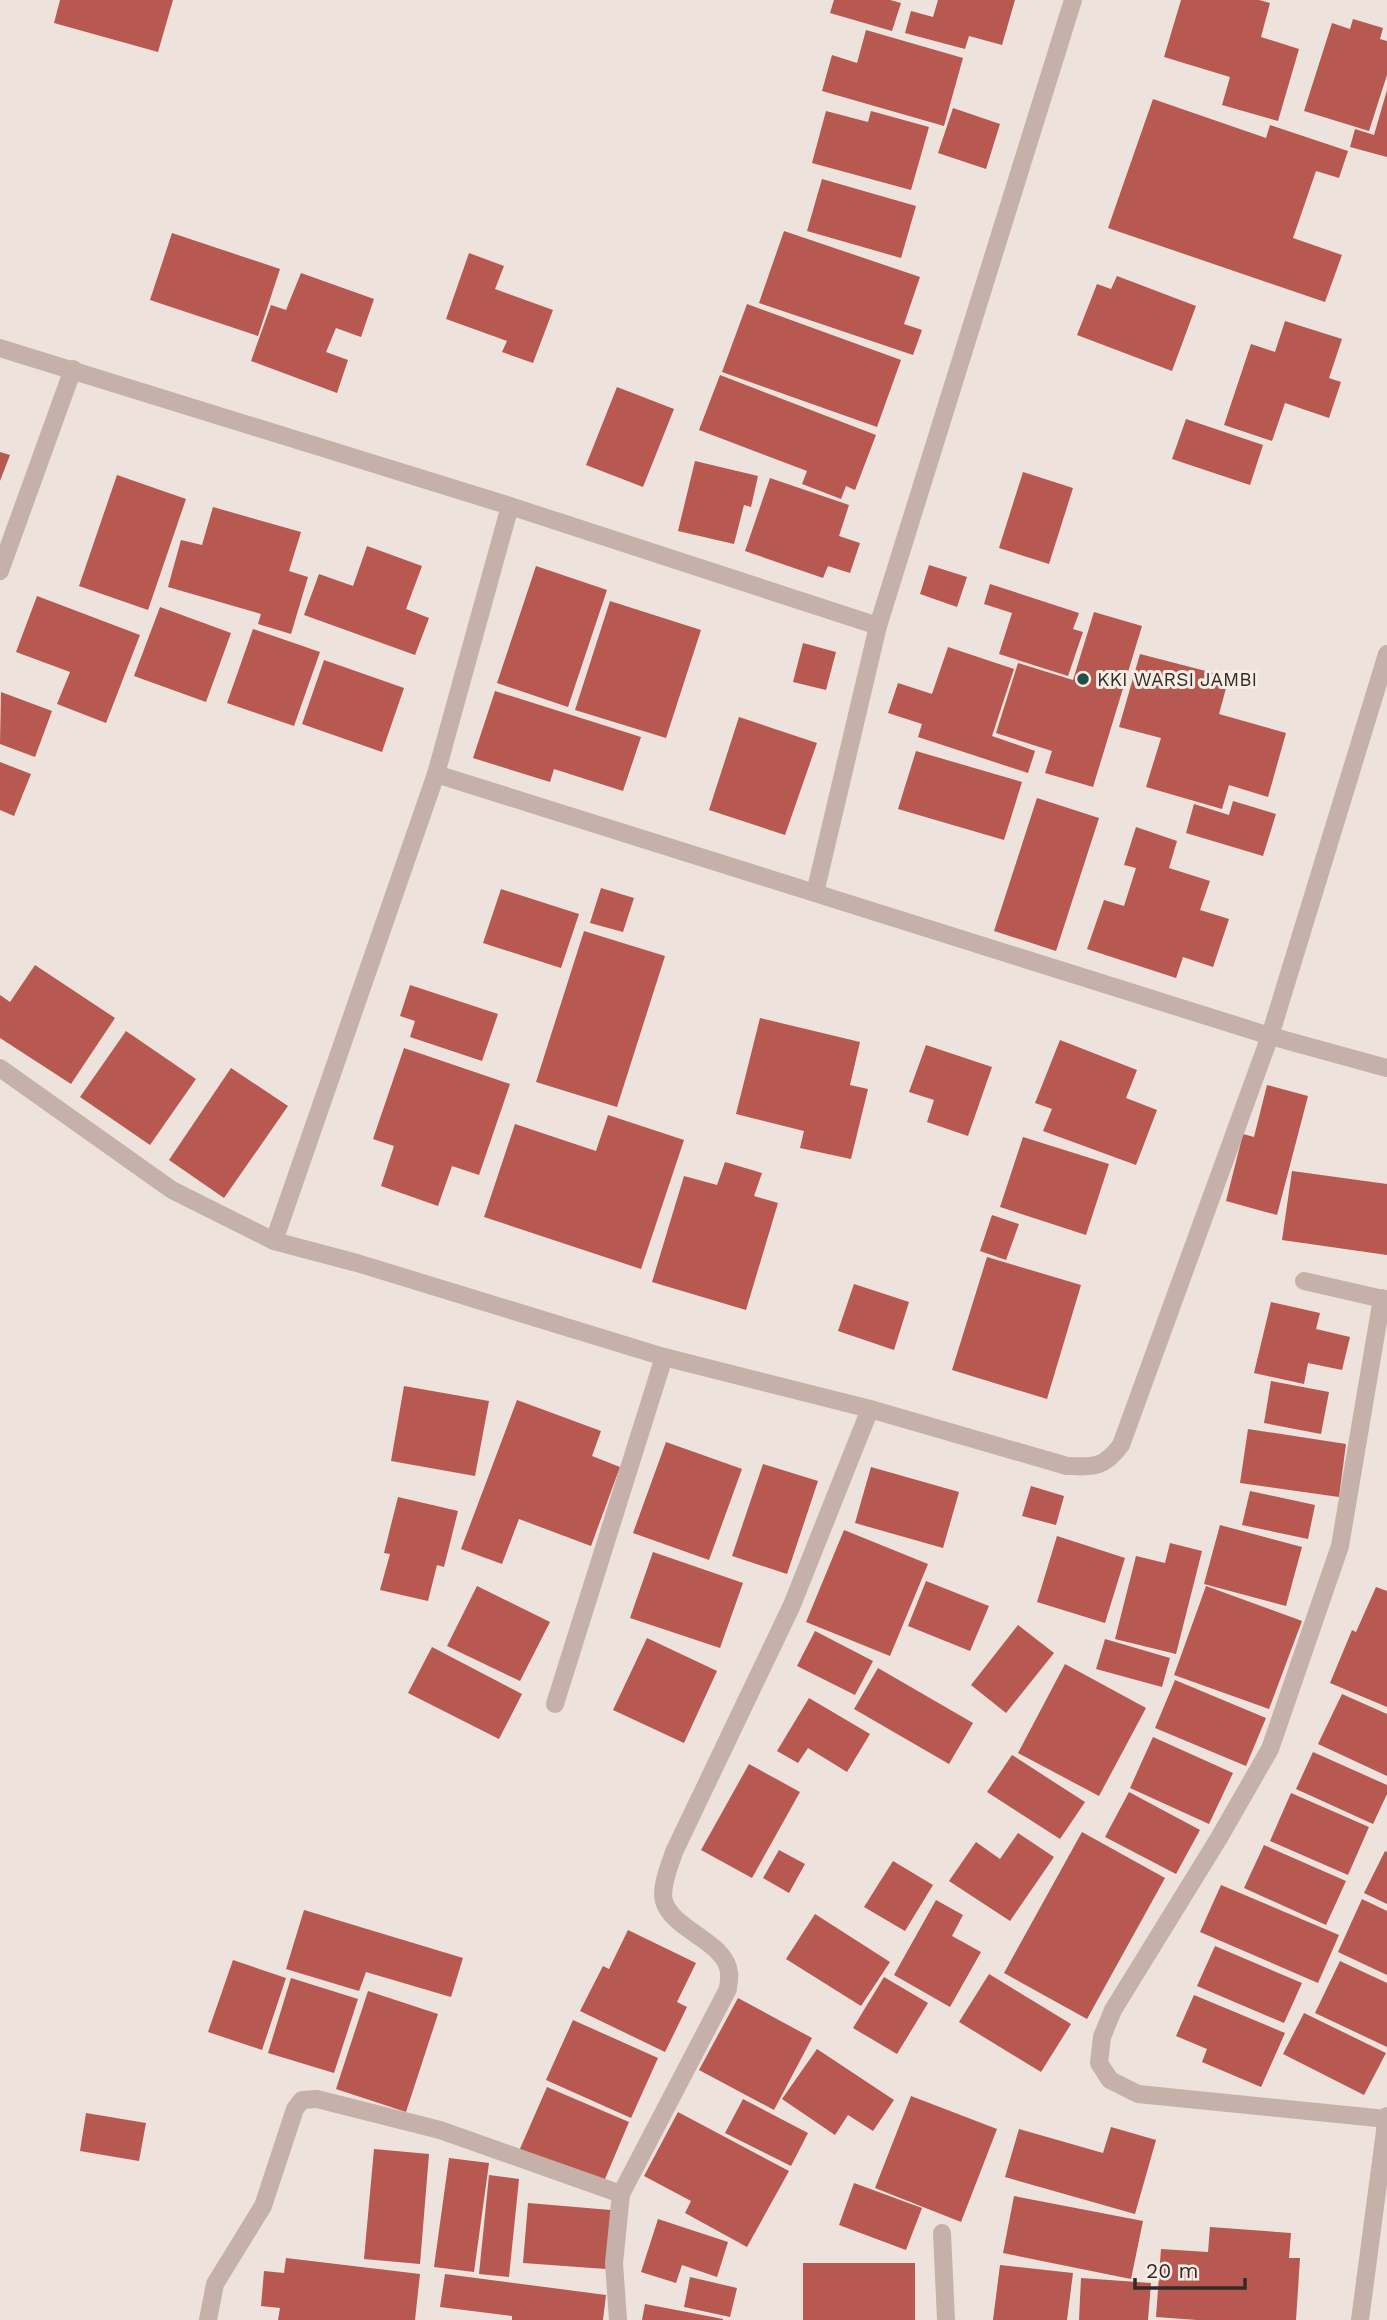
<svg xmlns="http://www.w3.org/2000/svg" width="1387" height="2320" viewBox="0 0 1387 2320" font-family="'Work Sans',sans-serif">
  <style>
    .building { fill: #b75851 }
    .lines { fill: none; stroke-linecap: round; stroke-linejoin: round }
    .street { stroke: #c5b1a9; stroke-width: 18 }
    .poi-dot { fill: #234f4a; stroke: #f7ede7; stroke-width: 2.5 }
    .labels { text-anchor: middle; stroke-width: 6; stroke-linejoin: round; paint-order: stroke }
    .poi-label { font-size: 19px; fill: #332a28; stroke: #f7ede7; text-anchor: start }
  </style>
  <rect width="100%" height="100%" fill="#eee2dc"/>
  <g class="building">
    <polygon points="60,0 173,0 158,52 54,23"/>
    <polygon points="834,0 890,0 901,3 892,31 830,13"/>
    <polygon points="938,0 1015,0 1002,45 969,36 965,49 905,33 911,11 933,17"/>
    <polygon points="1181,0 1259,0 1270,3 1261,37 1299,49 1278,121 1222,105 1230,77 1164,57"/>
    <polygon points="1353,19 1383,28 1380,39 1387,41 1387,75 1369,131 1304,111 1332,23 1350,29"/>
    <polygon points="866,30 963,58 944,126 822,91 832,55 857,63"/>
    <polygon points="1387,90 1387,157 1350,147 1355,129 1374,135"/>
    <polygon points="1153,99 1266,138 1270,125 1348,151 1339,178 1316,171 1293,238 1342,255 1325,302 1108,228"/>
    <polygon points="953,108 1000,124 986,169 938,153"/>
    <polygon points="826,111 868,122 871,111 929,127 911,190 812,163"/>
    <polygon points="822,179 916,206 901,258 807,231"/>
    <polygon points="784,231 920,277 904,324 922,330 913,355 759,303"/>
    <polygon points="172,233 280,269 258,336 150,300"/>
    <polygon points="469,253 504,266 495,289 553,310 533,363 502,352 507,341 446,319"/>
    <polygon points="301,273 374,299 361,337 336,328 326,352 348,360 337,393 251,361 271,305 286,310"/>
    <polygon points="1117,276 1196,306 1172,371 1077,335 1097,284 1111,289"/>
    <polygon points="747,304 901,360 877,427 722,372"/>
    <polygon points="1285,321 1342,339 1329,378 1341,382 1329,418 1285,403 1272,441 1224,425 1251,344 1275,352"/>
    <polygon points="720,375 876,435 855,490 846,486 841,499 802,484 807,471 699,430"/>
    <polygon points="617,387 674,409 643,487 586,465"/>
    <polygon points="1186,419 1263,445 1250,485 1172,459"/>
    <polygon points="0,452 10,455 0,481"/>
    <polygon points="695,461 758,476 751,507 744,505 734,544 678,531"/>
    <polygon points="1023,472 1073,488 1049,564 999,548"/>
    <polygon points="117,475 186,499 148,610 79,586"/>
    <polygon points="770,478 849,505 839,536 860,543 850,573 828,566 823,578 745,551"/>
    <polygon points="213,507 301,532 289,571 308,577 291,634 258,624 261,614 168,587 181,540 202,545"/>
    <polygon points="367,546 422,566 406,609 429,618 415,655 304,615 319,574 353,586"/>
    <polygon points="929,565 967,577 957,607 920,594"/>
    <polygon points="536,566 607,590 568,707 497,683"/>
    <polygon points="990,584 1079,613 1073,629 1083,632 1068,676 999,654 1012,613 984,604"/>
    <polygon points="37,596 140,635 106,723 57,704 70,672 16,652"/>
    <polygon points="610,601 701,630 666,738 575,710"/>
    <polygon points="160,607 231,633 206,702 134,676"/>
    <polygon points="1094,612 1142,626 1093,787 1045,773 1052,751 996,733 1018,663 1073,680"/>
    <polygon points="253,629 320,652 294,726 227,703"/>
    <polygon points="803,643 836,652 826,690 793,682"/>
    <polygon points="948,647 1014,669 992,736 1035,751 1028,773 918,737 922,724 888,713 898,683 932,694"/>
    <polygon points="1140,654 1229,677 1219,714 1286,733 1268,797 1229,785 1222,809 1146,787 1161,738 1119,727"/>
    <polygon points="324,660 404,688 382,752 302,724"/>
    <polygon points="495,691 641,737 623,791 554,769 550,782 473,758"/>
    <polygon points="1,692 52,711 35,757 0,744"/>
    <polygon points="739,717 817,743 785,835 709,810"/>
    <polygon points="916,751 1022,782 1004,840 898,809"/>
    <polygon points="0,762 31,774 14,816 0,810"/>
    <polygon points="1037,798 1099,818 1056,951 994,931"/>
    <polygon points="1233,801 1276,814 1263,856 1186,833 1194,804 1229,815"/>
    <polygon points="1136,827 1177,841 1169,868 1210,881 1200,910 1229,919 1213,967 1183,957 1176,978 1087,949 1104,900 1124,906 1136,868 1124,865"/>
    <polygon points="601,888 634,898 623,932 590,923"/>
    <polygon points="501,889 579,914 561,968 483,943"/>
    <polygon points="584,931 665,956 617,1107 536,1082"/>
    <polygon points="35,965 115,1018 71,1084 0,1038 0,995 10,1002"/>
    <polygon points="410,985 498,1014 482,1061 410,1037 415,1021 400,1016"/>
    <polygon points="760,1018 860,1042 850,1085 868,1089 851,1159 800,1148 804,1131 736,1114"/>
    <polygon points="126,1031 196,1079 150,1145 80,1097"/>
    <polygon points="1060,1040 1137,1070 1126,1098 1157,1110 1136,1165 1043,1131 1052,1109 1035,1103"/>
    <polygon points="926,1045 992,1067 968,1136 927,1122 934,1100 909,1092"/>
    <polygon points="404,1048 510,1084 479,1175 452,1166 438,1206 381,1186 394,1146 373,1139"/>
    <polygon points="231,1068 288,1106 224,1198 169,1160"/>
    <polygon points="1267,1085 1308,1096 1277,1215 1226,1201 1243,1134 1254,1137"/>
    <polygon points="608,1115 684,1140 641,1269 484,1217 515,1124 596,1151"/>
    <polygon points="1023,1137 1109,1164 1086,1235 1000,1207"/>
    <polygon points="725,1162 762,1173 754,1196 778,1203 746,1310 652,1282 684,1176 717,1185"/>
    <polygon points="1292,1171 1387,1184 1387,1255 1282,1240"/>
    <polygon points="992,1215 1019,1224 1006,1260 980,1251"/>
    <polygon points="987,1257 1081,1285 1047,1399 952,1370"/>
    <polygon points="854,1284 909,1302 894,1350 838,1331"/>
    <polygon points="1271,1302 1320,1313 1316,1329 1350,1337 1342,1370 1308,1363 1304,1384 1254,1373"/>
    <polygon points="1271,1381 1329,1392 1321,1434 1264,1423"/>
    <polygon points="404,1386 489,1401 475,1476 391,1461"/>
    <polygon points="517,1400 601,1431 592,1456 620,1467 591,1546 519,1519 502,1564 461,1549"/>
    <polygon points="1248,1429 1346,1444 1339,1497 1240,1483"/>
    <polygon points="666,1442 742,1469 709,1560 633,1533"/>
    <polygon points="763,1464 818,1481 787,1574 732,1556"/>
    <polygon points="871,1467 959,1492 943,1548 855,1523"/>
    <polygon points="1031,1486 1064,1496 1056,1525 1022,1516"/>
    <polygon points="1250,1491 1315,1505 1308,1539 1242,1525"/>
    <polygon points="398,1497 458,1511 444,1567 437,1565 428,1601 380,1590 390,1554 384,1553"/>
    <polygon points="1220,1525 1302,1547 1286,1606 1204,1584"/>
    <polygon points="844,1530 928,1564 890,1656 806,1622"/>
    <polygon points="1057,1536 1125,1558 1105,1623 1037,1602"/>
    <polygon points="1170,1543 1202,1551 1176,1654 1115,1639 1136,1556 1165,1563"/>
    <polygon points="653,1552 743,1583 720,1648 630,1618"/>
    <polygon points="926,1581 989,1606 970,1651 908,1626"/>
    <polygon points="477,1586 550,1622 520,1681 447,1646"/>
    <polygon points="1206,1586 1302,1621 1269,1709 1174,1675"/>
    <polygon points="1376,1587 1387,1591 1387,1707 1330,1683 1352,1630 1356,1632"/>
    <polygon points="1018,1625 1054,1653 1006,1713 971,1685"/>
    <polygon points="815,1631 873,1661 855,1695 797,1666"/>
    <polygon points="647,1638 717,1671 684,1743 613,1710"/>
    <polygon points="1105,1639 1170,1658 1162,1687 1096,1669"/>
    <polygon points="432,1647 522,1694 499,1739 408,1693"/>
    <polygon points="1065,1664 1146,1708 1099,1796 1018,1753"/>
    <polygon points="878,1668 973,1723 949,1764 854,1709"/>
    <polygon points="1175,1680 1266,1718 1246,1766 1155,1728"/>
    <polygon points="1342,1694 1387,1714 1387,1776 1318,1744"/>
    <polygon points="809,1698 870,1734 847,1772 808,1748 798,1763 777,1751"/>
    <polygon points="1153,1737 1233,1773 1209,1824 1130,1788"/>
    <polygon points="1313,1752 1387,1785 1387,1794 1373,1824 1296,1789"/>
    <polygon points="1012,1755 1085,1802 1060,1839 987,1792"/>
    <polygon points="749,1764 800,1792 752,1878 701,1850"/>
    <polygon points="1129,1792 1200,1830 1176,1874 1105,1837"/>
    <polygon points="1291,1793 1369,1827 1348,1875 1270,1841"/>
    <polygon points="1082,1832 1165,1878 1087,2019 1004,1973"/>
    <polygon points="1018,1833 1054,1857 1010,1921 949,1881 976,1842 1000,1859"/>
    <polygon points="1264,1845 1346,1881 1326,1925 1244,1888"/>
    <polygon points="779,1850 805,1864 789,1893 763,1878"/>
    <polygon points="1385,1851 1387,1852 1387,1904 1364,1893"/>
    <polygon points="893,1861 933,1885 905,1931 864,1907"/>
    <polygon points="1221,1885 1339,1935 1318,1983 1200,1932"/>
    <polygon points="1362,1899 1387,1911 1387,1975 1338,1952"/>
    <polygon points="936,1900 963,1915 952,1936 981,1952 950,2007 894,1975"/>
    <polygon points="304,1910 463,1958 451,1997 366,1972 359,1991 286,1969"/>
    <polygon points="815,1914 890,1962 861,2006 786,1959"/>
    <polygon points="628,1930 696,1963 677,2002 687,2007 665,2052 580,2011 603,1966 609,1969"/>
    <polygon points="1215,1946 1302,1983 1284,2023 1197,1986"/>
    <polygon points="233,1960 286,1978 262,2050 208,2032"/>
    <polygon points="1340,1961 1387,1983 1387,2047 1315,2013"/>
    <polygon points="989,1974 1071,2024 1041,2072 959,2022"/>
    <polygon points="884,1977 928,2003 897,2054 853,2028"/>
    <polygon points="291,1978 358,1999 334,2073 268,2053"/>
    <polygon points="368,1991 438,2014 406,2112 336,2089"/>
    <polygon points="1194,1995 1285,2033 1261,2087 1202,2062 1207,2049 1176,2036"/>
    <polygon points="738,1998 812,2038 774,2110 699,2070"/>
    <polygon points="1304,2013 1386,2053 1364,2095 1283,2054"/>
    <polygon points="573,2020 658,2058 631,2118 546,2080"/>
    <polygon points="817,2049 894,2100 873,2131 848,2115 835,2135 782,2099"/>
    <polygon points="547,2087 629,2122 602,2186 519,2151"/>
    <polygon points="911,2096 997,2129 961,2222 875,2188"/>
    <polygon points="743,2099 808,2133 791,2166 725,2133"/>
    <polygon points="678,2112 789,2171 747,2247 685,2213 691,2201 644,2176"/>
    <polygon points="86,2113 146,2123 139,2161 80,2151"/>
    <polygon points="1111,2127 1156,2140 1135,2214 1005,2177 1019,2129 1103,2153"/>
    <polygon points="374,2149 429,2154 420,2264 364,2259"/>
    <polygon points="449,2158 489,2163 474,2272 434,2267"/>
    <polygon points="489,2175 519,2179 509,2277 479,2274"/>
    <polygon points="854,2183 922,2208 906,2250 839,2225"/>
    <polygon points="1014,2196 1143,2221 1131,2279 1003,2253"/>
    <polygon points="528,2203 611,2210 606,2269 523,2263"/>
    <polygon points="658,2219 728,2242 717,2277 682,2265 676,2283 641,2272"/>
    <polygon points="1210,2227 1291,2233 1289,2258 1300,2258 1296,2320 1197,2320 1156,2317 1161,2249 1208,2252"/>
    <polygon points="286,2258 420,2274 415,2320 278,2320 280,2308 261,2306 264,2271 284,2273"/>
    <rect x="803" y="2263" width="112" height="57"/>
    <polygon points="1000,2265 1073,2273 1067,2320 993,2320"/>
    <polygon points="445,2274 606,2295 603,2320 512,2320 512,2316 440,2307"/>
    <polygon points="690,2277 737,2288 730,2317 684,2307"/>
    <polygon points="1081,2278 1151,2283 1148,2320 1079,2320"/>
    <polygon points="645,2304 723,2319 723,2320 642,2320"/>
  </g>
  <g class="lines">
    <g class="street">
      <polyline points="0,348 510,506 878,626 1073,0"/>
      <polyline points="0,571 73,369"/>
      <polyline points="436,774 1270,1036 1387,1068"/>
      <polyline points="815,893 878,626"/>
      <path d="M 0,1068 L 172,1190 L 274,1241 L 357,1263 L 664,1357 L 870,1409 L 1067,1466 C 1094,1467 1104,1468 1121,1445 L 1270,1036 L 1387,654"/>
      <polyline points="274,1241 436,774 510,506"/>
      <polyline points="1304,1281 1387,1300"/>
      <polyline points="1382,1298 1340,1546 1270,1749 1219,1838 1113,2010 1102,2037 1099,2063 1110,2080 1138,2094 1387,2119"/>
      <polyline points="555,1704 664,1357"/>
      <polyline points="942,2233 946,2320"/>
      <polyline points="208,2320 215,2284 263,2206 295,2109 302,2100 317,2099 440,2130 621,2194"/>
      <path d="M 618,2320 L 614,2263 L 621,2194 L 728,1989 C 728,1984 730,1978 729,1973 C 727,1942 672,1930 664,1901 C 660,1887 670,1865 674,1852 L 792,1605 L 870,1409"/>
      <polyline points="1360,2320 1387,2116"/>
    </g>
  </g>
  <circle class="poi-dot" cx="1083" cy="679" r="7"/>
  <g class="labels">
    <g class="poi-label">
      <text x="1097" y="686">KKI WARSI JAMBI</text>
    </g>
  </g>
  <path d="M1135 2278v10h110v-10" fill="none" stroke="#332a28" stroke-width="3.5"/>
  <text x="1146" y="2278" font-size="21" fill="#332a28" stroke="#f7ede7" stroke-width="5" paint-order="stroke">20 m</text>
</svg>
